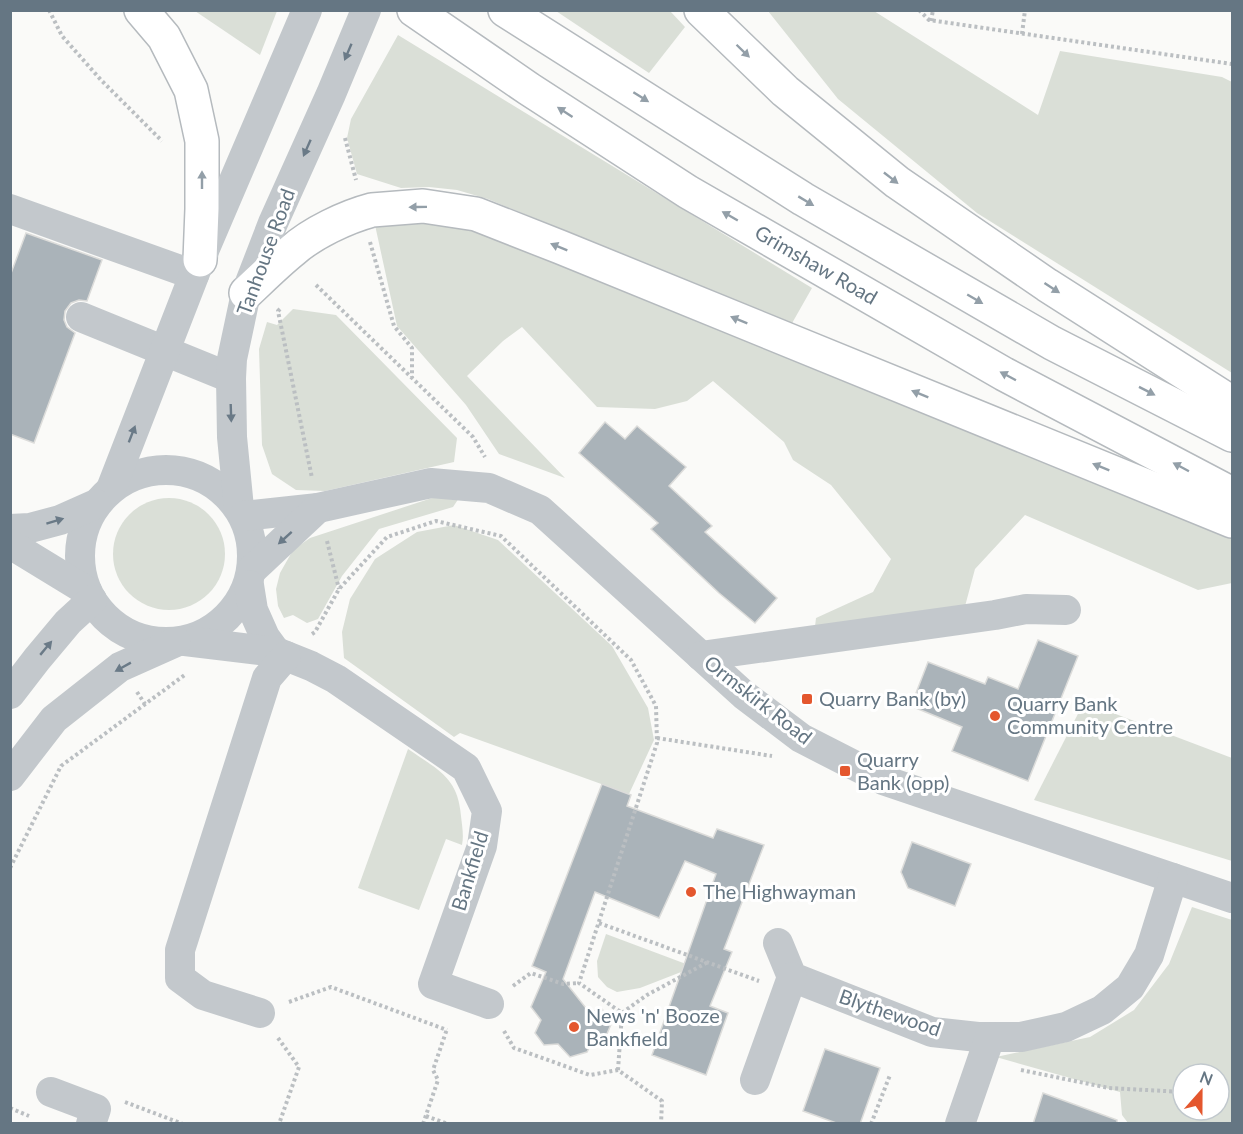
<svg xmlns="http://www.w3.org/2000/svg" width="1243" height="1134" viewBox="0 0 1243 1134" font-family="Lato,sans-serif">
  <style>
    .green { fill: #dadfd7; fill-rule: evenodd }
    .building { fill: #aab3b9; stroke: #dcdcda; stroke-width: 1.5 }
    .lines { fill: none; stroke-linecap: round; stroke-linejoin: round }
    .major-casing { stroke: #b5babe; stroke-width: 36 }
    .path { stroke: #bbbfc2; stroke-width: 4; stroke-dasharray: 3 3; stroke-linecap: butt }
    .minor { stroke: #c3c8cc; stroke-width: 30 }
    .major { stroke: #fff; stroke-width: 33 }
    .oneway { fill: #939fa8 }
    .oneway2 { fill: #6a7a87 }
    .poi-dot { fill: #e4572e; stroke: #fff; stroke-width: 2 }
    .labels { text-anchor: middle; stroke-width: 6; stroke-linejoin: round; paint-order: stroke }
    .street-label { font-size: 20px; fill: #657683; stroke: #fff }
    .poi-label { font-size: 20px; fill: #657683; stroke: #fff; text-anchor: start }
  </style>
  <rect width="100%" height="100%" fill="#fafaf8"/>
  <g class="green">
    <polygon points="195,11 277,11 260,55"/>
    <polygon points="556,11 670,11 685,27 649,73"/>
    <polygon points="768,11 874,11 1038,115 1060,51 1222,77 1232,82 1232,373 977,213 838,99"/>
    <polygon points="398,35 812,288 791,325 488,199 457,190 429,187 401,188 357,174 347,138 351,119"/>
    <polygon points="423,218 518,238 1232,538 1232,583 1198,590 1025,515 975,569 964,610 924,618 919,641 812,652 816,618 873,592 891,559 831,485 793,460 784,442 713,381 687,401 655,409 597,407 522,327 503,341 467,376 565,478 499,454 466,405 397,326 375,225"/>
    <polygon points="293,309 336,315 457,438 454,462 325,491 296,490 272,474 262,445 259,349 267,322 277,325"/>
    <circle cx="169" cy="554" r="56"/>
    <polygon points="432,498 459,498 453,507 379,529 342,576 318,619 307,623 293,615 284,618 278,606 276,589 280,573 293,550 310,538"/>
    <polygon points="454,525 498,540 612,646 648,708 654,740 629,794 460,733 454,737 344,658 342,632 350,599 375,559 417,532"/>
    <polygon points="1084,702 1232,758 1232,861 1034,800"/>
    <path d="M 408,749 C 438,770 458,777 461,816 C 462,826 464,835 462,845 L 446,839 L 419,910 L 358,888 Z"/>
    <path d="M 1192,907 L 1232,920 L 1232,1123 L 1128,1123 L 1122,1115 L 1120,1092 L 996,1057 L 1090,1037 L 1134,1010 L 1169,964 ZM 1183,1074 L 1219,1074 L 1219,1110 L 1183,1110 Z"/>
    <polygon points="606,934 694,967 640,988 617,992 607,987 598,977 597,961"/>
  </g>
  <g class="building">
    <polygon points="26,233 102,260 87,301 79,300 71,303 65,311 64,320 67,327 75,333 34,443 10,434 10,276"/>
    <polygon points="605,422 625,439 637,426 686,467 669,486 712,526 705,532 777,598 755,623 719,593 651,529 658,523 579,453"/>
    <polygon points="1038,640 1078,656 1028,781 952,751 962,727 911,706 928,662 985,684 988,677 1018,689"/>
    <polygon points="602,784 631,795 627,806 713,838 717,829 764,845 724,949 732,952 710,1006 728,1013 706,1075 652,1055 716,874 685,861 659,918 595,892 563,979 589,1012 602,1009 612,1022 606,1036 594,1038 587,1052 570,1057 558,1044 544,1045 535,1033 541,1020 531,1007 546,972 532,966"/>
    <polygon points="912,842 971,864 955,906 908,888 901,872"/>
    <polygon points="825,1049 880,1068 860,1124 839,1124 803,1111"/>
    <polygon points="1043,1093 1117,1120 1117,1124 1033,1124"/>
  </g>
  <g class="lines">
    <defs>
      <g id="major">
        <polyline points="141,10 164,37 191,90 202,141 202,209 200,260"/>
        <polyline points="414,10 529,89 688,192 1004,374 1232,494"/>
        <polyline points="505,10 803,199 1052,343 1232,435"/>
        <polyline points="701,10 785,91 897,182 1047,285 1232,403"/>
        <path d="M 246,293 C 261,279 276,264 292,251 C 312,233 346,217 372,210 L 423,206 L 476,214 L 560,247 L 1232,521"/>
      </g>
    </defs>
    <use href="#major" class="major-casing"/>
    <g class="path">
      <polyline points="49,10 62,36 101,80 162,141"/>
      <polyline points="919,10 929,20 1232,64"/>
      <polyline points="931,21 933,10"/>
      <polyline points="1022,34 1025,10"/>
      <polyline points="345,138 356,180"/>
      <polyline points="370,242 394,326 412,348 412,377"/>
      <polyline points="316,285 473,437 485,457"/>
      <polyline points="280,309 278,311 312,478"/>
      <polyline points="327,541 339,589"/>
      <polyline points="312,634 315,632 339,589 387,537 436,521 501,536 631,660 656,706 657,743 579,983 622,1013 618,1070 662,1101 661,1124"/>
      <polyline points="137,692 145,704"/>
      <polyline points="657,738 772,756"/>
      <polyline points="10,868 61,766 186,674"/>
      <polyline points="599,923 759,981"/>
      <polyline points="513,986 531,973 563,984 579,983"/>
      <polyline points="289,1002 331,987 447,1030"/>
      <polyline points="622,1013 647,995 708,962"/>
      <polyline points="504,1031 514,1048 590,1075 618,1070"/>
      <polyline points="278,1038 299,1067 279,1124"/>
      <polyline points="1021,1070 1109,1088 1183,1092"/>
      <polyline points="1219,1095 1232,1095"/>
      <polyline points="125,1102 183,1124"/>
      <polyline points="10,1108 29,1116"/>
      <polyline points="426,1116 448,1124"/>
      <polyline points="423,1124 438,1080 433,1070 447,1029"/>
      <polyline points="871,1124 890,1075"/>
    </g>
    <g class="minor">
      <polyline points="10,209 194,275"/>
      <polyline points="81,317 231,378"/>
      <circle cx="166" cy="556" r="86"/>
      <polyline points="111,489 200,260 307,10"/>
      <polyline points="239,508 232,437 231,378 232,359 246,293 273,223 331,94 366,10"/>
      <polyline points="244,516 318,508 431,483 489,488 540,510 744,695 801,738 883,780 1232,898"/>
      <polyline points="10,529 30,528 60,520 96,504"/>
      <polyline points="10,544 87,591"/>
      <polyline points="253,569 318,508"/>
      <polyline points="249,585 253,610 265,637 276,652"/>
      <polyline points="185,641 276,652 311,666 336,679 466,768 487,811 482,846 433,984 489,1004"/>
      <polyline points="701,656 995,615 1026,609 1066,610"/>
      <polyline points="10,694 37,659 68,622 92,600"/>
      <polyline points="10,776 54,719 120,667 176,642"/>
      <polyline points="778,943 792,977 932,1032 978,1037 1021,1037 1066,1027 1102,1010 1130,987 1149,955 1173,878"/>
      <polyline points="260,1013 203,995 180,978 180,950 267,678 286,656"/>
      <polyline points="755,1080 792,977"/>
      <polyline points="51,1092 96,1109 91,1124"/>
      <polyline points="960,1124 990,1037"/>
    </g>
    <use href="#major" class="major"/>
  </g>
  <defs><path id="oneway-solid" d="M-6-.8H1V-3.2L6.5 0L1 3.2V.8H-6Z" transform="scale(1.5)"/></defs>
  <g class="oneway">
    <use href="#oneway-solid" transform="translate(743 51) rotate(44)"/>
    <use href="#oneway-solid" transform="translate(641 97) rotate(32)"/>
    <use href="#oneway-solid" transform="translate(565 112) rotate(-147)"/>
    <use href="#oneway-solid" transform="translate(891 178) rotate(38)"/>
    <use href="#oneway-solid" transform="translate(202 180) rotate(-90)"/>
    <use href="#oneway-solid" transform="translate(806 201) rotate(31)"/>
    <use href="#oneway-solid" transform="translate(418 207) rotate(179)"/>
    <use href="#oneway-solid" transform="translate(730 216) rotate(-150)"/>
    <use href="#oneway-solid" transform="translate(559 247) rotate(-158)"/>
    <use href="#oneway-solid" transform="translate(1052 288) rotate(33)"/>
    <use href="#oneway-solid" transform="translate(975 299) rotate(30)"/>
    <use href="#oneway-solid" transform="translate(739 320) rotate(-158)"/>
    <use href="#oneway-solid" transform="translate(1008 376) rotate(-152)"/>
    <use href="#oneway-solid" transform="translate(1147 391) rotate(27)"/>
    <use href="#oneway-solid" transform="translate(920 394) rotate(-158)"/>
    <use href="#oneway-solid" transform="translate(1101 467) rotate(-158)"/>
    <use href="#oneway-solid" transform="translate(1181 467) rotate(-152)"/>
  </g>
  <g class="oneway2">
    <use href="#oneway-solid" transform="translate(348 52) rotate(113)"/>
    <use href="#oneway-solid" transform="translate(307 148) rotate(114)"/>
    <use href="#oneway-solid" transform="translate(231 413) rotate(88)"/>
    <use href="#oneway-solid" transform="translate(132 434) rotate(-69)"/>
    <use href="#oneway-solid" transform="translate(55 521) rotate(-17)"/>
    <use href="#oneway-solid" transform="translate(285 538) rotate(138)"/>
    <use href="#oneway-solid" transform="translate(46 648) rotate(-50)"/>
    <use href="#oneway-solid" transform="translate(123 667) rotate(151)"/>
  </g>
  <g class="poi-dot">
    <rect x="801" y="693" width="12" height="12" rx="3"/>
    <circle cx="995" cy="716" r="6"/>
    <rect x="839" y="765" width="12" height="12" rx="3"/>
    <circle cx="691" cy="892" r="6"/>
    <circle cx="574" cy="1027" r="6"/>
  </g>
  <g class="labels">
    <g class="street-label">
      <text transform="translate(266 252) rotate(-70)" y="7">Tanhouse Road</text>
      <text transform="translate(816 265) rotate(30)" y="7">Grimshaw Road</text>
      <text transform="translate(758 700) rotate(38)" y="7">Ormskirk Road</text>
      <text transform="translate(470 871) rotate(-73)" y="7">Bankfield</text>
      <text transform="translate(890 1013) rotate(19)" y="7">Blythewood</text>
    </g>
    <g class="poi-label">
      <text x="819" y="706">Quarry Bank (by)</text>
      <text x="1007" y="711">Quarry Bank<tspan x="1007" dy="23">Community Centre</tspan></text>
      <text x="857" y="767">Quarry<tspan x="857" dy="23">Bank (opp)</tspan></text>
      <text x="703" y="899">The Highwayman</text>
      <text x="586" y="1023">News 'n' Booze<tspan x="586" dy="23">Bankfield</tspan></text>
    </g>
  </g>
  <rect width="1243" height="1134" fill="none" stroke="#657683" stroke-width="24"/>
  <g transform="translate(1201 1092) rotate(21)"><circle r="28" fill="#ffffff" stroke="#c1c8cd" stroke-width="1.5"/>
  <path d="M0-4.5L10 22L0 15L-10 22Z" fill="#e4572e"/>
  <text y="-9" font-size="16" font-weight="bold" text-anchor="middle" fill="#657683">N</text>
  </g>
</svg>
